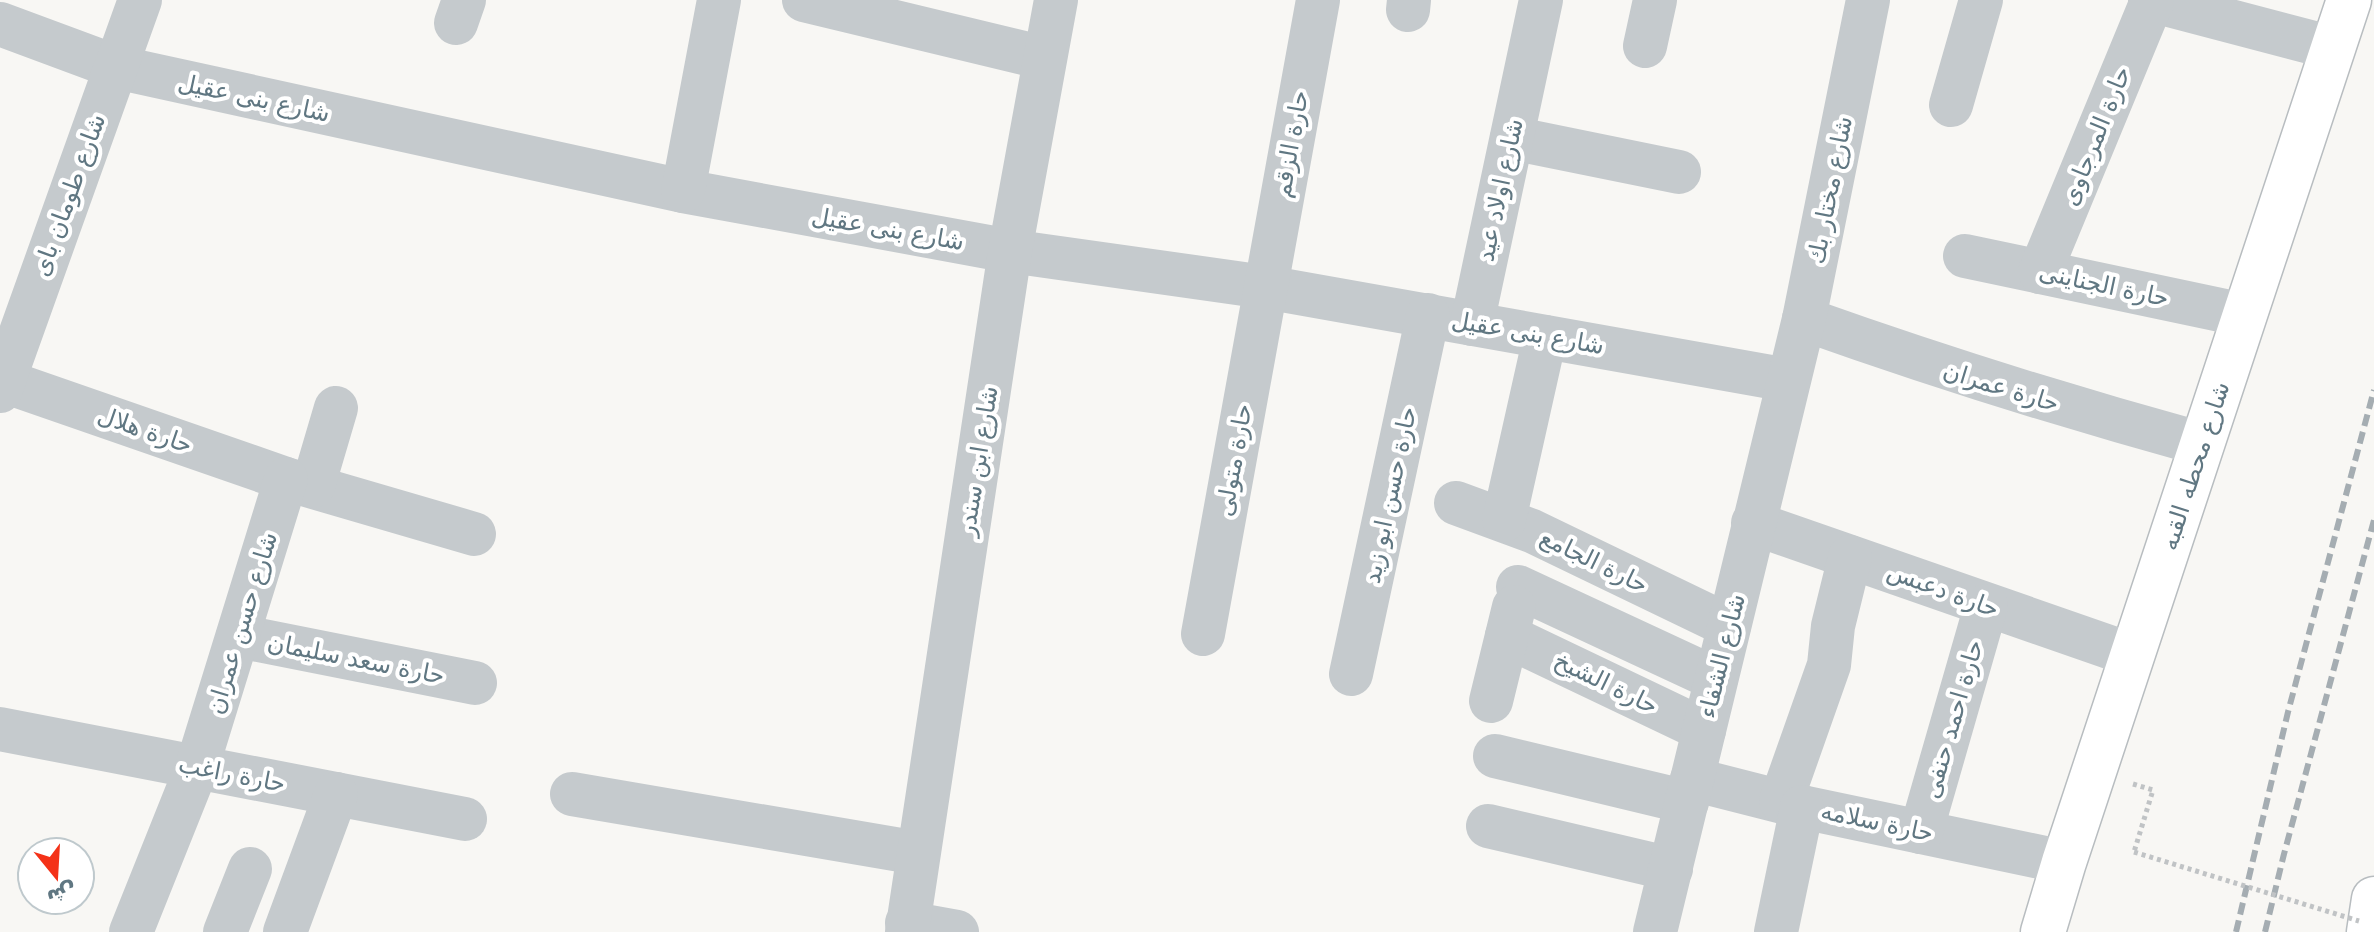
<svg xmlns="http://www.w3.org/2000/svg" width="2374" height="932" viewBox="0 0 2374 932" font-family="'DejaVu Sans','Noto Naskh Arabic',sans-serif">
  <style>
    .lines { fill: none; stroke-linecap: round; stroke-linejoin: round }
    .major-casing { stroke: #b8bdc0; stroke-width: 47 }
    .path { stroke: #c0c3c5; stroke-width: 5; stroke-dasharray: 4 4; stroke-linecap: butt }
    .minor { stroke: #c5cacd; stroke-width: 44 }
    .major { stroke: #fff; stroke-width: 44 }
    .rail { stroke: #a5adb2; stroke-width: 6; stroke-dasharray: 12 6; stroke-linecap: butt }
    .path-bridge { stroke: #c0c3c5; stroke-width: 5; stroke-dasharray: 4 4; stroke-linecap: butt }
    .labels { text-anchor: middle; stroke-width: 8; stroke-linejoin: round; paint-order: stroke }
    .street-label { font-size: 24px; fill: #607782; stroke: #fff }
  </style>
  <rect width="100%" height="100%" fill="#f8f7f4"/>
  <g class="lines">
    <defs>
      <g id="major">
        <polyline points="2043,932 2064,862 2349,0"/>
        <polyline points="2369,932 2374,899"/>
      </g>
    </defs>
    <use href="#major" class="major-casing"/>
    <polyline class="path" points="2133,784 2153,790 2134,852"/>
    <g class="minor">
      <polyline points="804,0 1044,58"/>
      <polyline points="2150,0 2333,48"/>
      <polyline points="1408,10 1409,0"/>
      <polyline points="456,23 464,0"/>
      <polyline points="0,24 116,67 683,191 1010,251 1265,287 1788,380"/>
      <polyline points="1645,46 1655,0"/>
      <polyline points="1951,105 1981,0"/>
      <polyline points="1512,138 1679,172"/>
      <polyline points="683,191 719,0"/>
      <polyline points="1965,256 2244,315"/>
      <polyline points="2040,272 2152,1"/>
      <path d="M 1804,319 C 1936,366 2067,407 2202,444"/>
      <polyline points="1472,324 1541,0"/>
      <polyline points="4,381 286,479 474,534"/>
      <polyline points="0,391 140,0"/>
      <polyline points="313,486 336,408"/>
      <polyline points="1456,503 1532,531 1729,626"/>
      <polyline points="1504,520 1545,337"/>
      <polyline points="1753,523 2132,655"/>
      <polyline points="1518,587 1716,679"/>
      <polyline points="1203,634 1318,0"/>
      <polyline points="238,636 475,683"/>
      <polyline points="1507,636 1704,730"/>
      <polyline points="1351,674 1428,315"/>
      <polyline points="1491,701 1514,607"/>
      <polyline points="0,729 465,819"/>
      <polyline points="1495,756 1687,802"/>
      <polyline points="1692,779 1802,807 2064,862"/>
      <polyline points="572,794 918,853"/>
      <polyline points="1781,801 1829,665 1833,626 1850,557"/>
      <polyline points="1488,826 1671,869"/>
      <polyline points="1921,832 1986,606"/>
      <polyline points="907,923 957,932"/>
      <polyline points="131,932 197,767 286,479"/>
      <polyline points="225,932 250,869"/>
      <polyline points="285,932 336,794"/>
      <polyline points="907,932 1010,251 1056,0"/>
      <polyline points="1655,932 1804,319 1868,0"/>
      <polyline points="1776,932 1802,807"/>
    </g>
    <use href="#major" class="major"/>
    <g class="rail">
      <polyline points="2236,932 2288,712 2374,390"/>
      <polyline points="2265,932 2284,854 2374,520"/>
    </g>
    <polyline class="path-bridge" points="2134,852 2359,921"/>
  </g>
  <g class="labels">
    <g class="street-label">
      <text transform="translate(254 98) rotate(12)" y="8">شارع بنى عقيل</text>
      <text transform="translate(2096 136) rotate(-68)" y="8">حارة المرجاوى</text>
      <text transform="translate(1291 144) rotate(-80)" y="8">حارة الزقم</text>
      <text transform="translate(1500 190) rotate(-78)" y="8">شارع اولاد عيد</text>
      <text transform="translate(1830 190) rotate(-79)" y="8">شارع مختار بك</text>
      <text transform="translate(69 195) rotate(-70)" y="8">شارع طومان باى</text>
      <text transform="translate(888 229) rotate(10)" y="8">شارع بنى عقيل</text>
      <text transform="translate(2104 285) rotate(12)" y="8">حارة الجناينى</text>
      <text transform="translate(1528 333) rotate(10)" y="8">شارع بنى عقيل</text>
      <text transform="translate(2001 387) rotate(17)" y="8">حارة عمران</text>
      <text transform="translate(145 430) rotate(19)" y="8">حارة هلال</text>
      <text transform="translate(1234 460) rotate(-80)" y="8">حارة متولى</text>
      <text transform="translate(978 461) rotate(-81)" y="8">شارع ابن سندر</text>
      <text transform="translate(2195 466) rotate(-72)" y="8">شارع محطه القبه</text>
      <text transform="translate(1390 495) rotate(-78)" y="8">حارة حسن ابو زيد</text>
      <text transform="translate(1594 561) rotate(26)" y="8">حارة الجامع</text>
      <text transform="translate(1943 590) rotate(20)" y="8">حارة دعبس</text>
      <text transform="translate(242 623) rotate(-73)" y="8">شارع حسن عمران</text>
      <text transform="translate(1722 656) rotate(-76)" y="8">شارع الشفاء</text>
      <text transform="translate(356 659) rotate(11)" y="8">حارة سعد سليمان</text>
      <text transform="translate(1606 683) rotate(26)" y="8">حارة الشيخ</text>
      <text transform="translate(1953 719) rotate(-74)" y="8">حارة احمد حنفى</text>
      <text transform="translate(232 774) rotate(11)" y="8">حارة راغب</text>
      <text transform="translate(1877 822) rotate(12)" y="8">حارة سلامه</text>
    </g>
  </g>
  <g transform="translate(56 876) rotate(162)"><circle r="38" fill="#ffffff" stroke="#bfc9cd" stroke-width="2"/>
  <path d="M0-6L14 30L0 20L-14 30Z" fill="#f43218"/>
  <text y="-12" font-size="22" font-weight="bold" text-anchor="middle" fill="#607782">ش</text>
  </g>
</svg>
